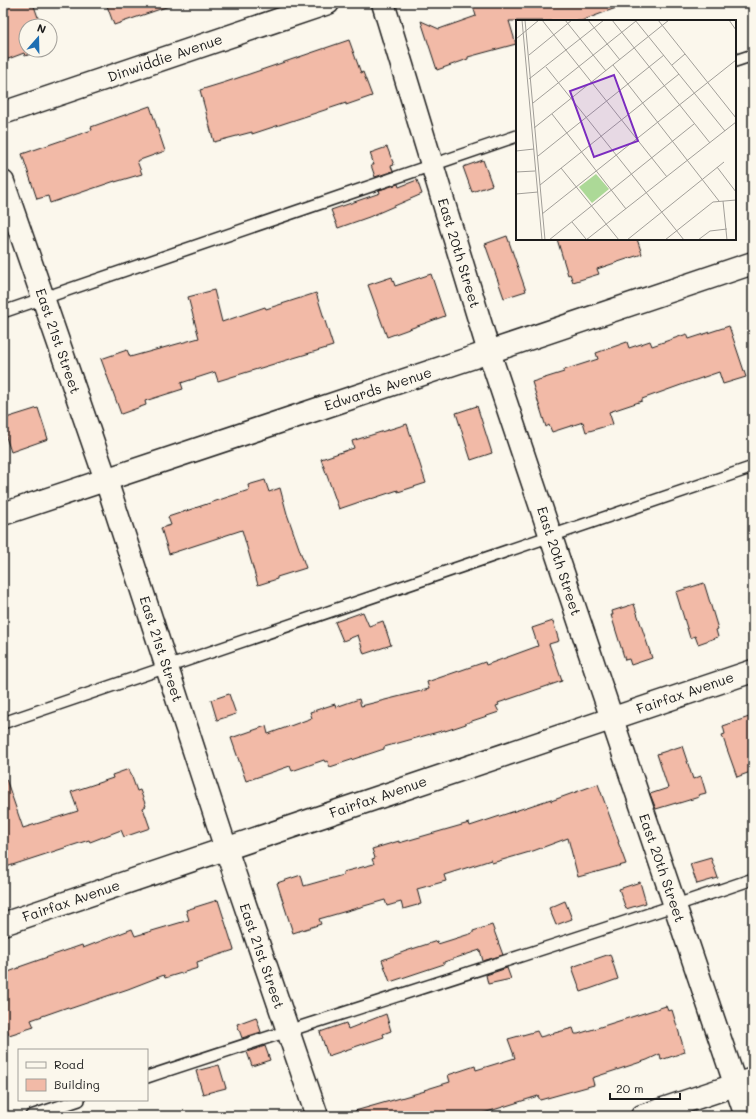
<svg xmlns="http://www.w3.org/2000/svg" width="756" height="1119" viewBox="0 0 756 1119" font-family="Mali,sans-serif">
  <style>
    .building { fill: #f2baa7; stroke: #1c1c1c }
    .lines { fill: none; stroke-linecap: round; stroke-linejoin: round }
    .service-casing { stroke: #1c1c1c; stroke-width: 14 }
    .minor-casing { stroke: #1c1c1c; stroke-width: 25 }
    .service { stroke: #fbf7ec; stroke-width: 11 }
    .minor { stroke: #fbf7ec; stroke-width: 22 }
    .labels { text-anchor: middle; stroke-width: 3; stroke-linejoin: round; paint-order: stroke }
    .street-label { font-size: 14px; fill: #1c1c1c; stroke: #fbf7ec }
    .inset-road { fill: none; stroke: #a29f99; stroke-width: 1 }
    .view { fill: #7b2cbf; fill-opacity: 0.15; stroke: #7b2cbf; stroke-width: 2 }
    .inset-edge { fill: none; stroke: #1c1c1c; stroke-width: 2 }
  </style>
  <rect width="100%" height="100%" fill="#fbf7ec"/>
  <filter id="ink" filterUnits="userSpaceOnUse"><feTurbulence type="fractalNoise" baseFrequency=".025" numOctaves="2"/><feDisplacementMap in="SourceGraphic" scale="8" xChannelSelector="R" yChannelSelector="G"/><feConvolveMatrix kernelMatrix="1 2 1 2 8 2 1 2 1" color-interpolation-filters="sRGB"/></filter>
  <g filter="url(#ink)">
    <g class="building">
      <polygon points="16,3 33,3 41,26 26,26 26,50 42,50 25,56 24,53 3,61 3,8"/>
      <polygon points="106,3 169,3 169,6 114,25"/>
      <polygon points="472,3 623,3 624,5 581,21 509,21 516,44 468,57 468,59 437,70 421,21 439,29 476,16"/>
      <polygon points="349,40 361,73 363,72 372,96 346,105 346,103 252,134 252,132 214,142 200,90 226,82"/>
      <polygon points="150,106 165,151 137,161 142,174 115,182 115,181 50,203 48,196 37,199 22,154 92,130 91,127"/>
      <polygon points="387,147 394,165 391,166 393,171 375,177 371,165 374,165 370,153"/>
      <polygon points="483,160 492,185 472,192 463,167"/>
      <polygon points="417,180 422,194 369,217 338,228 331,210 380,193 379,190 398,184 399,187"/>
      <polygon points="507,236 526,291 504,298 485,244"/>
      <polygon points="557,239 637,239 642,254 597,269 599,274 573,282 570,274 568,275"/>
      <polygon points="431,274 445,316 387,337 368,285 392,277 395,286"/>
      <polygon points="214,290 222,322 265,307 266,309 316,293 333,346 218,381 215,372 181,383 183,389 145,401 146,405 121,414 101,359 127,350 130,357 199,338 188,297"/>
      <polygon points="729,326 746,377 723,384 719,372 681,385 642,399 642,401 609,412 613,424 586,432 583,422 552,432 549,425 546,427 532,382 564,372 564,370 598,359 596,353 627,342 629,348 650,341 652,346 687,334 689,339"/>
      <polygon points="477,406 492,453 471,460 456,413"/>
      <polygon points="38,408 48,439 11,452 3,428 3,419"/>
      <polygon points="407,424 426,483 398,492 398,490 371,499 371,498 339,509 321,459 354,448 352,441"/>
      <polygon points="265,480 269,492 280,488 287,514 306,568 277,577 277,579 258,585 242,530 169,554 161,528 171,525 168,517 249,490 248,485"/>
      <polygon points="704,583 718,629 716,630 718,637 698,644 695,636 690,638 676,592"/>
      <polygon points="634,604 652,658 631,665 629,659 625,660 611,615 613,615 612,611"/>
      <polygon points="363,612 369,626 383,621 391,645 364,654 358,635 343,641 335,622"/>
      <polygon points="553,621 559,641 549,644 562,681 498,703 499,705 496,706 499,712 466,723 466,724 445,731 445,730 384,747 384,749 330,767 327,761 325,762 324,760 292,771 290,766 246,781 231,738 266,726 268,734 312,718 310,712 335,704 336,707 359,699 361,706 429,689 427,682 485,662 486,665 538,646 532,628"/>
      <polygon points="229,694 236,714 217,720 211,700"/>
      <polygon points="749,717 753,730 753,771 737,777 722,735 725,734 723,726"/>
      <polygon points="682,746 693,779 701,776 706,793 698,795 699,797 676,804 676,803 656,809 650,794 668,788 657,754"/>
      <polygon points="129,769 137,791 140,790 146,806 143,808 150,828 124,837 121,830 90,842 89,840 3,868 3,779 6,779 23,828 78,811 71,792 113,778 112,775"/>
      <polygon points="598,784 619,842 618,842 626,864 578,877 568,838 533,851 492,863 491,860 444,875 446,881 417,889 421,904 403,909 401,902 387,906 385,900 319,919 321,924 293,933 277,883 301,875 304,886 343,875 343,872 374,864 372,859 375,858 372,849 399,841 399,843 469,823 470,826 551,799 551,801"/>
      <polygon points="711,858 718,878 697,884 690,864"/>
      <polygon points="640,882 646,903 626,909 619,889"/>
      <polygon points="218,900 234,950 197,962 198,968 165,978 164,975 128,989 69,1009 68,1007 31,1020 34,1027 9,1035 3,1016 3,974 19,968 19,967 82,945 83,948 132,929 135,936 189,920 186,910"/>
      <polygon points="565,901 572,919 556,925 549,908"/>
      <polygon points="492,925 503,955 483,961 480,950 444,962 444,964 390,982 382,960 406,951 437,941 438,944 473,933 473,931"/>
      <polygon points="610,954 618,979 581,992 572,967"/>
      <polygon points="507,968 511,979 488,984 486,975"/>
      <polygon points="666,1006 668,1011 672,1010 685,1052 661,1060 660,1054 647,1060 592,1078 594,1085 540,1100 538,1096 474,1116 356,1116 355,1111 425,1091 424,1090 450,1082 448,1075 475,1066 476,1070 515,1058 508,1039 537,1031 540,1037 573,1028 575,1034 578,1034"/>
      <polygon points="386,1014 391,1031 383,1034 384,1037 328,1056 320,1032 346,1023 348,1029"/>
      <polygon points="256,1017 261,1032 242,1038 237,1024"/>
      <polygon points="265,1046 270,1060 252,1066 247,1052"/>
      <polygon points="219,1065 226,1088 203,1094 196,1071"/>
    </g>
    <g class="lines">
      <defs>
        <g id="service">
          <polyline points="735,61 753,55"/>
          <polyline points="3,312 517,136"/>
          <polyline points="3,723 753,467"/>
          <path d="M 147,1077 C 349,1010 552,948 753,879"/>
          <polyline points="31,1116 79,1100"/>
        </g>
        <g id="minor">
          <polyline points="383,3 489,352 618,737 746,1116"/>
          <polyline points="3,113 328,3"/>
          <polyline points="3,182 106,480 226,849 317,1116"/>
          <polyline points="3,514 489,352 753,263"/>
          <polyline points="3,924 753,671"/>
          <polyline points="642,1116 753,1079"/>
        </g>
      </defs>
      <use href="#service" class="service-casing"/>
      <use href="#minor" class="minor-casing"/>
      <use href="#service" class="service"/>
      <use href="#minor" class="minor"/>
    </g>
  </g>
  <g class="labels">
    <g class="street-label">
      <text transform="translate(165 58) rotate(-19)" y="5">Dinwiddie Avenue</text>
      <text transform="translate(459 253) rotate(73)" y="5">East 20th Street</text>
      <text transform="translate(58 341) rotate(71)" y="5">East 21st Street</text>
      <text transform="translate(378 389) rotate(-18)" y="5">Edwards Avenue</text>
      <text transform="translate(559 561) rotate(72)" y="5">East 20th Street</text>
      <text transform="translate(161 649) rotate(72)" y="5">East 21st Street</text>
      <text transform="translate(685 693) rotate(-19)" y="5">Fairfax Avenue</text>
      <text transform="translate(378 797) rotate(-19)" y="5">Fairfax Avenue</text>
      <text transform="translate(662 868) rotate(71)" y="5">East 20th Street</text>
      <text transform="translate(71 901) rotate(-19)" y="5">Fairfax Avenue</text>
      <text transform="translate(262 956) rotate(71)" y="5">East 21st Street</text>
    </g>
  </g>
  <g transform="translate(516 20)">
    <rect width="220" height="220" fill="#fbf7ec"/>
    <path d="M 80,154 L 93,169 L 76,183 L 63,167 Z" fill="#acd997"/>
    <path class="inset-road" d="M 6,0 L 26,220M 9,0 L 29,220M 26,0 L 151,157M 49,0 L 90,51M 72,0 L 104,40M 96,0 L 194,123M 119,0 L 209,111M 142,0 L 220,98M 213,0 L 220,10M 0,19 L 23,0M 13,35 L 56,0M 97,45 L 203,181M 156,45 L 169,34M 30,47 L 168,220M 13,59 L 88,0M 17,83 L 120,1M 36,94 L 110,189M 18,108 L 153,0M 0,131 L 18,129M 22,136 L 148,35M 201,147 L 220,172M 45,148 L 103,220M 0,152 L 19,151M 24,165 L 163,54M 0,174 L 22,172M 207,181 L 211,220M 26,194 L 220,40M 56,202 L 70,219M 33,220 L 178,104M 70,220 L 220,102M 111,220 L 208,142M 149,220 L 197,182 L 220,180M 182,220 L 194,211 L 211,209"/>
    <path class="view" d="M 98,55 L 122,121 L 78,137 L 54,71 Z"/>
    <rect width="220" height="220" class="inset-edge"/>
  </g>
  <rect width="756" height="1119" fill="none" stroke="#fbf7ec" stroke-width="16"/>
  <rect x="8" y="8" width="740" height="1103" fill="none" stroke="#1c1c1c" stroke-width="1.5" filter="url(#ink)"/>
  <rect x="18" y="1049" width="130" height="52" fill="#fbf7ec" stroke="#a29f99"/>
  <rect x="26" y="1062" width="20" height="6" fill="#fbf7ec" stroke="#a29f99"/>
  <text x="54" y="1069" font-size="12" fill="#1c1c1c">Road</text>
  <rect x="26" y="1079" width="20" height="12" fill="#f2baa7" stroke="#a29f99"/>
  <text x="54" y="1089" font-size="12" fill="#1c1c1c">Building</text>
  <g transform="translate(38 38) rotate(20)"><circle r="19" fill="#fbf7ec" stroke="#a29f99"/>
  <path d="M0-3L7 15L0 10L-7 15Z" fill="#1f6fb2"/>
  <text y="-6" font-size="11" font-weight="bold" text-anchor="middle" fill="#1c1c1c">N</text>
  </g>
  <path d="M610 1093v6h70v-6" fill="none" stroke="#1c1c1c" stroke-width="2"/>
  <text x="616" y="1093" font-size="12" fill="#1c1c1c" stroke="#fbf7ec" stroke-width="3" paint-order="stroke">20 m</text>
</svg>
